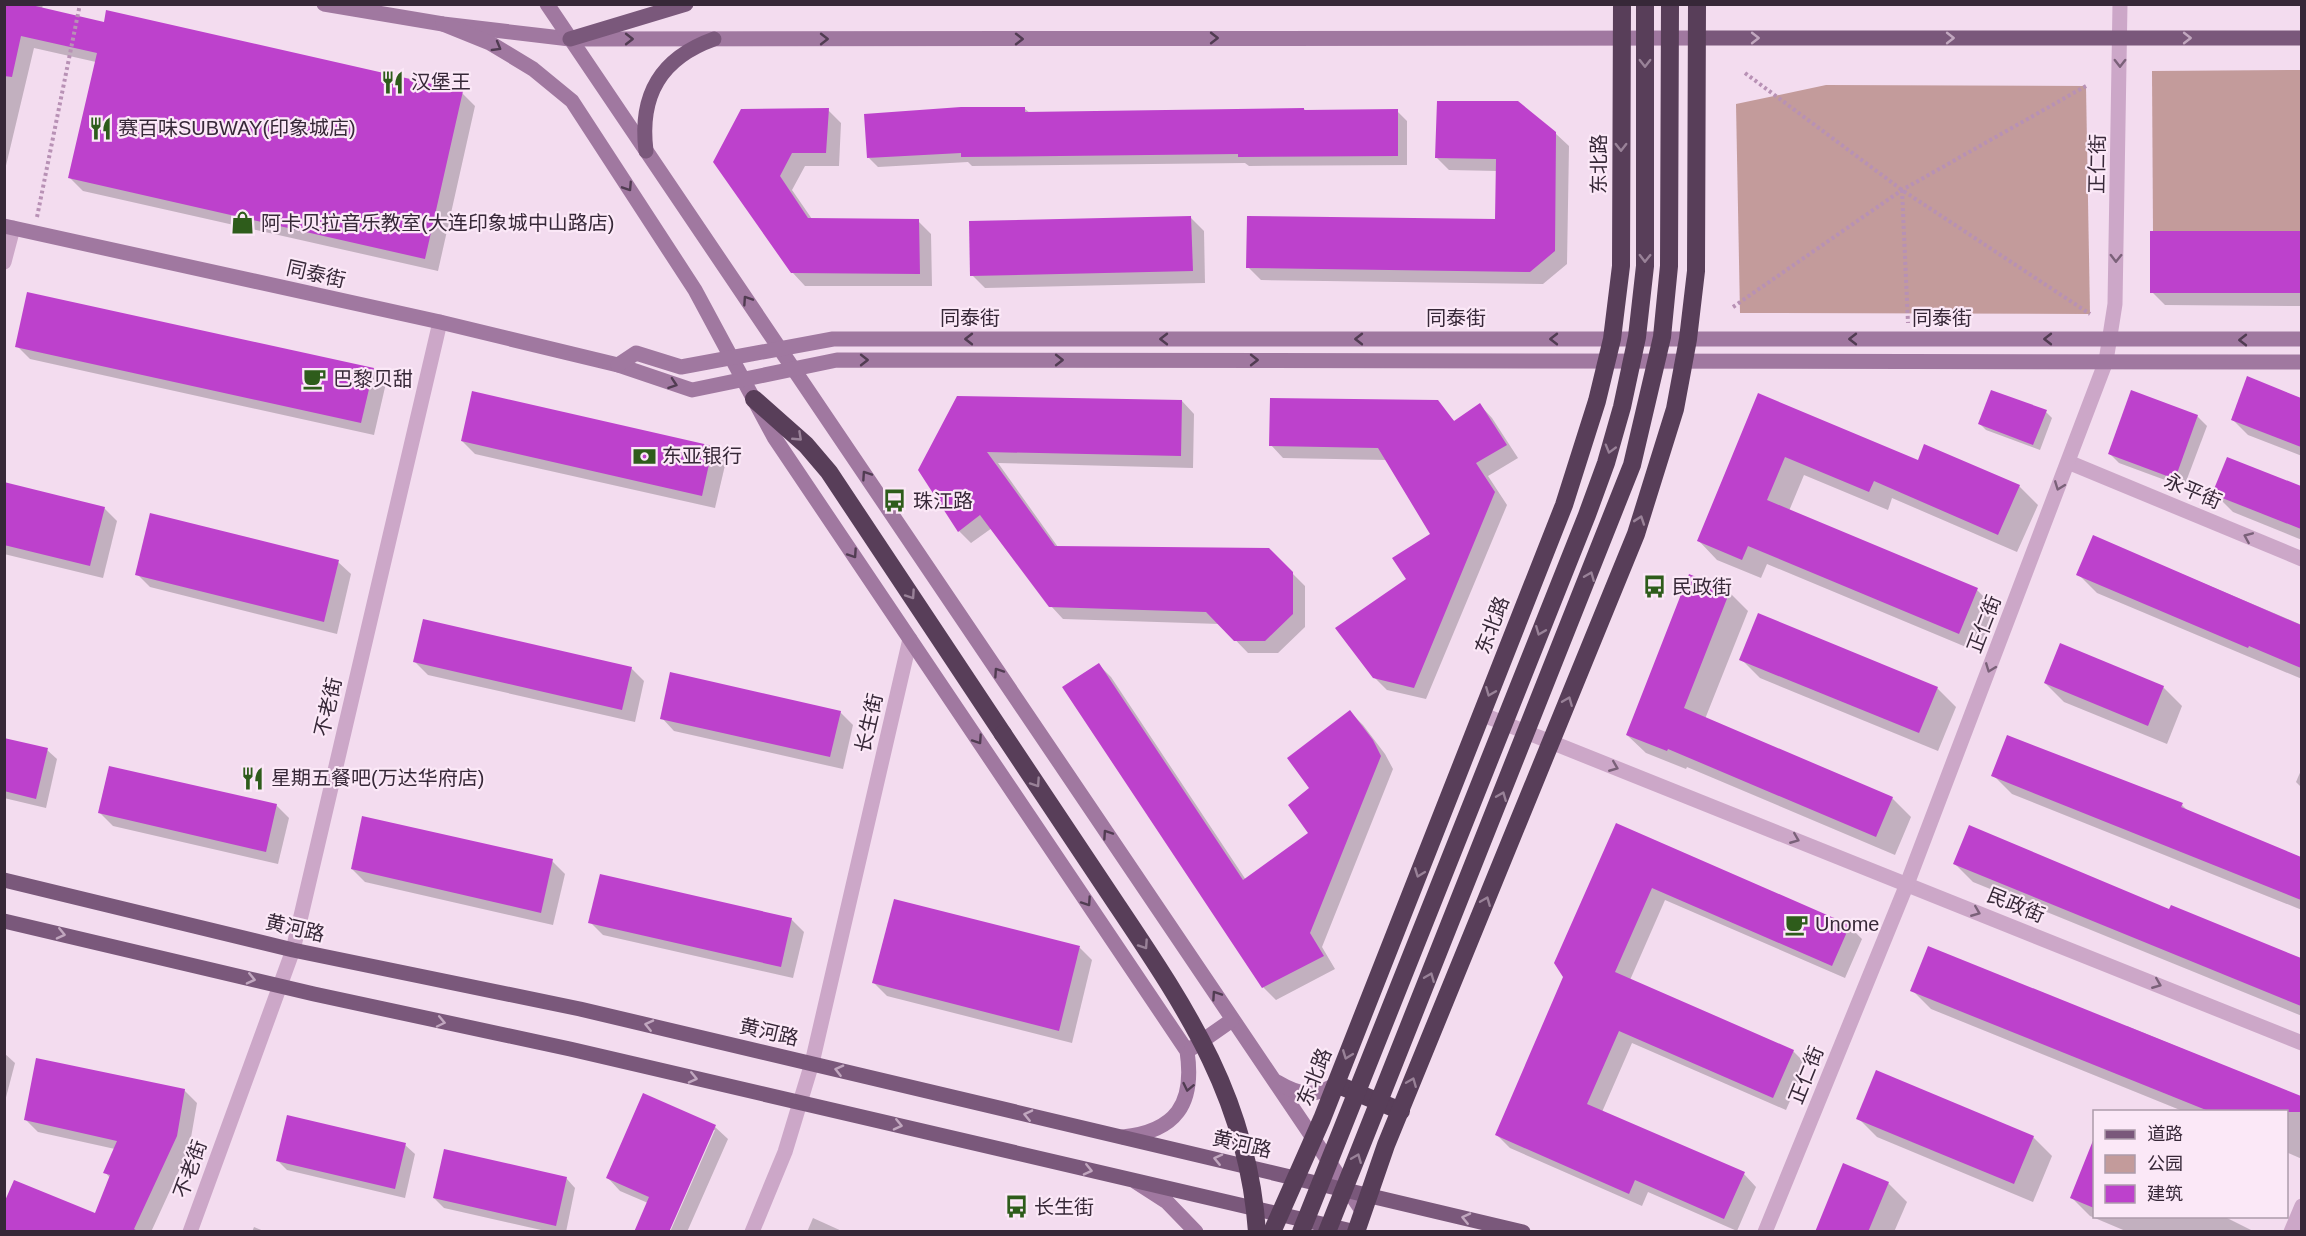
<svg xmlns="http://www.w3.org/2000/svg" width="2306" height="1236" viewBox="0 0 2306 1236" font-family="Helvetica,'Noto Sans SC',sans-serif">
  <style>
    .green { fill: #c39b9b }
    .shadow { fill: #0003 }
    .building { fill: #bd41cc }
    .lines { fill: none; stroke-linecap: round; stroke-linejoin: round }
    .path { stroke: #b891b5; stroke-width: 4; stroke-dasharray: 3 3; stroke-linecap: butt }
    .street { stroke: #cca7c8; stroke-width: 15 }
    .secondary { stroke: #a078a0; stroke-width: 15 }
    .primary { stroke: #7a587b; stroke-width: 15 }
    .highway { stroke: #583e59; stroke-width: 18 }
    .highway-bridge { stroke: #583e59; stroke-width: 18 }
    .oneway { stroke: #513c52 }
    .oneway2 { stroke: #c1a7bf }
    .oneway3 { stroke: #998298 }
    .oneway4 { stroke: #7a6179 }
    .labels { text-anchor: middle; stroke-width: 4.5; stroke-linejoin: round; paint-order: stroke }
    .poi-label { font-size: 20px; fill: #372838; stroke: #fbe8f7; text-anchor: start }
    .street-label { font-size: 20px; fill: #372838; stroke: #fbe8f7 }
  </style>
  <rect width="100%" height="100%" fill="#f3dcef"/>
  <g class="green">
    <polygon points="2301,70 2301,234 2153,234 2152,71"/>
    <polygon points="1826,85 2086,86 2090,314 1740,313 1736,104"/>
  </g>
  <g class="shadow">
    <polygon points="4,4 43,4 42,9 105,24 462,93 475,106 438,271 83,191 70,178 96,62 34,48 4,174"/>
    <polygon points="1025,109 1030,113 1304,109 1306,111 1397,111 1407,121 1407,165 1249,166 1245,163 972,166 968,162 878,167 869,158"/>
    <polygon points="828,110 841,123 839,166 805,166 792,190 812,219 918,221 931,234 932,286 805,286 792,272 715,162"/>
    <polygon points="1555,133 1569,146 1567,264 1543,284 1261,280 1248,267 1497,220 1498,171 1449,170 1436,157"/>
    <polygon points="1191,218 1204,231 1205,283 985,288 972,275"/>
    <polygon points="2152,232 2302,233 2302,306 2165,305 2152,292"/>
    <polygon points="17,346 373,370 386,383 374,435 30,359"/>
    <polygon points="2248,378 2302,399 2302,456 2248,435 2232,419"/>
    <polygon points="473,393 713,448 726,461 715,508 475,454 462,441"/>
    <polygon points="1758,395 1918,462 2019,486 2038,505 2017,552 1892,498 1888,510 1804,475 1789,511 1977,590 1996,609 1978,652 1767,564 1761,578 1717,560 1699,541"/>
    <polygon points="958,397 1182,401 1194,414 1193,468 998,463 1058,547 1292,573 1305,586 1305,627 1278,653 1248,653 1220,624 1063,619 1051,606 992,528 971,543 959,531"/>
    <polygon points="1437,402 1455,422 1480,405 1492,418 1518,458 1488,476 1507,505 1426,699 1387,690 1374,677 1408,580 1432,534 1387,460 1283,458 1271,445"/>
    <polygon points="2046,412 2052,418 2040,450 1986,430 1980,424"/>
    <polygon points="2197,416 2207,426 2184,487 2119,463 2109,453"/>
    <polygon points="2228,459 2302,488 2302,540 2233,512 2214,493"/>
    <polygon points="4,484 104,508 117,521 103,578 4,554"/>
    <polygon points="2094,537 2302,625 2302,679 2097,593 2078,574"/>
    <polygon points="338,562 351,574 337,634 150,587 137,574"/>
    <polygon points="1729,592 1748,611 1705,719 1892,798 1911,817 1895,855 1687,767 1686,769 1646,753 1627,735"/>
    <polygon points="1741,659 1937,688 1956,707 1938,751 1760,678"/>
    <polygon points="415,662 631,668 644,681 635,722 428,675"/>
    <polygon points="1099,665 1111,677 1246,880 1310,834 1311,788 1350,712 1363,725 1385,754 1393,769 1322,947 1335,969 1276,1000 1263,987"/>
    <polygon points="2045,683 2163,687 2182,706 2167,744 2064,702"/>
    <polygon points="840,712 853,725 843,769 674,731 662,718"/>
    <polygon points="4,739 47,750 57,759 46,808 4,798"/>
    <polygon points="2302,768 2302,788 2296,782"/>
    <polygon points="1993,775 2182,805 2189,812 2302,858 2302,910 2012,794"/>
    <polygon points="276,805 289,818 278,864 113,826 100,813"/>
    <polygon points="1616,825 1849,926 1862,939 1845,978 1665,900 1630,980 1793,1051 1806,1064 1786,1110 1632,1043 1602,1112 1744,1174 1756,1187 1737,1231 1648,1192 1642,1206 1510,1148 1497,1135 1565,977"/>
    <polygon points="552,861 565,874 553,925 365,882 352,869"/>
    <polygon points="1954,863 2170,911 2172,907 2302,960 2302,1016 1973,882"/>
    <polygon points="791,919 804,932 793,978 603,935 590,922"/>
    <polygon points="1080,948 1092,960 1072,1043 887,996 874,983"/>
    <polygon points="1912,990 2126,1028 2127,1026 2302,1098 2302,1159 2286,1152 2286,1112 2185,1112 1931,1009"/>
    <polygon points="4,1053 15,1063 4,1105"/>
    <polygon points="184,1090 197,1103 189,1149 151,1232 4,1232 96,1215 110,1178 105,1172 115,1149 38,1132 25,1119"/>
    <polygon points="1858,1118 2033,1137 2052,1156 2033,1202 1877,1137"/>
    <polygon points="715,1127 728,1139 687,1232 670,1232 715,1130 712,1130 648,1203 620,1191 608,1178"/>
    <polygon points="405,1145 415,1154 405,1198 287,1170 277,1160"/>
    <polygon points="2086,1162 2094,1165 2094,1216 2223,1216 2255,1232 2128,1232 2090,1216 2072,1198"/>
    <polygon points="566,1178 575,1188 566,1232 550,1232 444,1208 434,1198"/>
    <polygon points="1888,1183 1907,1202 1894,1232 1816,1231"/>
    <polygon points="813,1218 844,1232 807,1232"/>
    <polygon points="254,1227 266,1232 252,1232"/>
  </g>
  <g class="building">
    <polygon points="4,4 27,4 104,22 106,10 463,91 425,259 68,178 97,53 21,36 12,77 4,76"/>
    <polygon points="1437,101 1518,101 1556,132 1555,251 1530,272 1246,268 1247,216 1495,219 1496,159 1435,158"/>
    <polygon points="961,107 1025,107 1025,112 1304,108 1304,110 1398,109 1398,156 1238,157 1238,154 961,157 961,153 867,158 864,114"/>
    <polygon points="829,108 826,153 792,153 780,176 808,218 919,219 920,274 791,273 713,162 741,109"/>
    <polygon points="1191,216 1193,271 970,276 969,221"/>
    <rect x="2150" y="231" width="151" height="62"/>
    <polygon points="27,292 374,368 361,423 15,347"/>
    <polygon points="2247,376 2301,398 2301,447 2231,420"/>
    <polygon points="1991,390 2047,410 2033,445 1978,424"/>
    <polygon points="2131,390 2198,415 2175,479 2108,454"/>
    <polygon points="472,391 713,446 702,496 461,441"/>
    <polygon points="1758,393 1918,460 1924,444 2020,485 1998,535 1874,481 1869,492 1785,457 1767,500 1978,588 1959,634 1748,546 1742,560 1697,541"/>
    <polygon points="957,396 1182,400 1181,456 987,452 1055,546 1269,548 1293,572 1293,614 1265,641 1234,641 1206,612 1049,607 980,515 958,532 918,470"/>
    <polygon points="1270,398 1438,400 1454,421 1480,403 1507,445 1476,463 1495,492 1414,688 1373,678 1335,628 1406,579 1392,558 1430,534 1378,448 1269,446"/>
    <polygon points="2227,457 2301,486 2301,529 2212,494"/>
    <polygon points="4,482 105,507 90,566 4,545"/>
    <polygon points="150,513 339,560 324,622 135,575"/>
    <polygon points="2093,535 2301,625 2301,668 2249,646 2248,648 2076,575"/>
    <polygon points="1689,574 1730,591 1684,708 1893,797 1876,837 1668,749 1667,751 1626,735"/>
    <polygon points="1758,613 1938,687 1919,733 1739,660"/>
    <polygon points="423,619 632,667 622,710 413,662"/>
    <polygon points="2060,643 2164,686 2148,726 2044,683"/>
    <polygon points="1099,663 1243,880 1308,833 1288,805 1309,788 1287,758 1350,710 1373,740 1381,756 1310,933 1324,956 1262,988 1062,687"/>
    <polygon points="670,672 841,711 830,757 660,719"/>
    <polygon points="2007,735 2183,803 2181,807 2301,857 2301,900 1991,776"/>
    <polygon points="4,738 48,748 36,799 4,791"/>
    <polygon points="109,766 277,804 266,852 98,813"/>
    <polygon points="362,816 553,859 541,913 351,869"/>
    <polygon points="1616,823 1850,925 1832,966 1652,888 1615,972 1794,1050 1773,1098 1619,1031 1587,1104 1745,1172 1724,1219 1635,1180 1629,1194 1495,1135 1563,977 1554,963"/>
    <polygon points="1969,825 2169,909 2171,905 2301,958 2301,1006 1953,864"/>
    <polygon points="600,874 792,918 781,967 588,923"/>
    <polygon points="894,899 1080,946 1059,1031 872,983"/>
    <polygon points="1928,946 2301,1096 2301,1112 2211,1112 1910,991"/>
    <polygon points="36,1058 185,1089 177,1136 134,1229 139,1232 4,1232 4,1203 14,1180 95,1213 110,1175 103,1173 117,1141 24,1120"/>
    <polygon points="1876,1070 2034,1136 2014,1184 1856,1119"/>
    <polygon points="643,1093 716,1125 669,1232 634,1232 649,1197 606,1178"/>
    <polygon points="287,1115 406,1143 395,1189 276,1161"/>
    <polygon points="2094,1138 2094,1208 2070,1198"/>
    <polygon points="444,1149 567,1177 556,1226 433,1198"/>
    <polygon points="1843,1163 1889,1182 1868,1232 1815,1232"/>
  </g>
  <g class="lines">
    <g class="path">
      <polyline points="1745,73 1902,190 2090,314"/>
      <polyline points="1902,190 1908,323"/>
      <polyline points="37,217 80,4"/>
      <polyline points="1733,307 1902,190 2086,86"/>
    </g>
    <g class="street">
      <polyline points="4,262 13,228"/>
      <polyline points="2068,462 2302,559"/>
      <polyline points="1481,714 2302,1043"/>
      <polyline points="190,1232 293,950 440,322"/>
      <polyline points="752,1232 785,1152 812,1063 910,639"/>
      <polyline points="1765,1232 1907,884 2106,361 2115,304 2120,4"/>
      <polyline points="2291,1232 2302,1206"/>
    </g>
    <g class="secondary">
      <polyline points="324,4 443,24 570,39 1697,38"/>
      <polyline points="547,4 1363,1212"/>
      <path d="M 443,24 L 490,43 L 533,69 L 572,101 L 695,290 L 774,437 L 1187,1051 C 1195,1104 1176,1131 1123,1137"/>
      <polyline points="4,226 440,322 618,365 692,390 837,360 2302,362"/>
      <polyline points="618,365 636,353 681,367 833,339 2302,339"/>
      <polyline points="1192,1048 1232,1020"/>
      <path d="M 1277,1082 C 1299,1095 1314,1098 1336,1084"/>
      <polyline points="1136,1182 1167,1202 1196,1232"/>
    </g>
    <g class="primary">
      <polyline points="1697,38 2302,38"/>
      <polyline points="570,39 686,4"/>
      <path d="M 646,151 C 639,95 661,58 714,39"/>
      <polyline points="4,880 293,950 580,1009 1523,1232"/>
      <polyline points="4,921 314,994 570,1049 1356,1232"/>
    </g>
    <g class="highway">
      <polyline points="754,399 806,445 829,472 1003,734"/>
      <polyline points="1343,1087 1401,1111"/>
      <polyline points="1272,1232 1322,1119 1564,505 1597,401 1612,339 1621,266 1622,4"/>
      <polyline points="1356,1232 1386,1145 1636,534 1675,409 1688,339 1696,271 1697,4"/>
    </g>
    <g class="highway-bridge">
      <path d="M 1003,734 C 1041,791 1079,848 1117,905 C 1188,1011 1248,1100 1257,1232"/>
      <polyline points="1301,1232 1587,515 1606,463 1622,407 1637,337 1645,266 1645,4"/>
      <polyline points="1327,1232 1632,465 1662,337 1669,266 1670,4"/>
    </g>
  </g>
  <defs><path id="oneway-chevron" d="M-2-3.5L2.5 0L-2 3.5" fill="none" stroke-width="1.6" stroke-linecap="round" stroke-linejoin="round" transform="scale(1.5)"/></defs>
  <g class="oneway">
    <use href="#oneway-chevron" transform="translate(1214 38)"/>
    <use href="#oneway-chevron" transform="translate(629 39)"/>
    <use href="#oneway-chevron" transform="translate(824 39)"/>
    <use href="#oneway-chevron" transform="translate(1019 39)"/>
    <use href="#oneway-chevron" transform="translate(497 47) rotate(30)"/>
    <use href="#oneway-chevron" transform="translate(628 187) rotate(57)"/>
    <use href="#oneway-chevron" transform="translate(747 300) rotate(-124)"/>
    <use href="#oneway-chevron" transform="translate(969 339) rotate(-180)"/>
    <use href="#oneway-chevron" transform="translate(1164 339) rotate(-180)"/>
    <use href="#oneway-chevron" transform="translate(1359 339) rotate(-180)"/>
    <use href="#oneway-chevron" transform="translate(1554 339) rotate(-180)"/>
    <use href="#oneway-chevron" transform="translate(1853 339) rotate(-180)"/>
    <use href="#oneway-chevron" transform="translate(2048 339) rotate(-180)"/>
    <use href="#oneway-chevron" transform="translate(2243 340) rotate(180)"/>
    <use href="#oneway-chevron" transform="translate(864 360)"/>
    <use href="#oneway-chevron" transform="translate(1059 360)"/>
    <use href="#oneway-chevron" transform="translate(1254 360)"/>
    <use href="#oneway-chevron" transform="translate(673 384) rotate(19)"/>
    <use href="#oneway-chevron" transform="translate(866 475) rotate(-124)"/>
    <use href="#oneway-chevron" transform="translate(853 554) rotate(56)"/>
    <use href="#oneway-chevron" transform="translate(998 672) rotate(-124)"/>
    <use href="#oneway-chevron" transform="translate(978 740) rotate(56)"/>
    <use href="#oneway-chevron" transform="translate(1107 834) rotate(-124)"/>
    <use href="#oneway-chevron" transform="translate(1087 902) rotate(56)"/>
    <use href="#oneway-chevron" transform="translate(1216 995) rotate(-124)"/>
    <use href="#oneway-chevron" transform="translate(1188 1087) rotate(102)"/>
  </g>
  <g class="oneway2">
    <use href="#oneway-chevron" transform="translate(1755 38)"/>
    <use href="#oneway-chevron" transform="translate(1950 38)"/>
    <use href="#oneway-chevron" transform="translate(2187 38)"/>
    <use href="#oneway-chevron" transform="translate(61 934) rotate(13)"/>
    <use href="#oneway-chevron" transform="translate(251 979) rotate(13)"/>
    <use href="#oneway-chevron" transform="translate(441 1022) rotate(12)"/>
    <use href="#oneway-chevron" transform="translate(649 1025) rotate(-167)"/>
    <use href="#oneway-chevron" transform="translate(839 1070) rotate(-166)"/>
    <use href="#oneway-chevron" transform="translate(693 1078) rotate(13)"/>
    <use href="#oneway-chevron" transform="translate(1028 1115) rotate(-167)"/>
    <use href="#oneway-chevron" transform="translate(898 1125) rotate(13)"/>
    <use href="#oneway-chevron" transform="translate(1218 1159) rotate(-167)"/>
    <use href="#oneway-chevron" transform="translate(1088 1170) rotate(13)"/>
    <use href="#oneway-chevron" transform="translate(1466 1218) rotate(-167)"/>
  </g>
  <g class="oneway3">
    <use href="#oneway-chevron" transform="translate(1645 63) rotate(90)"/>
    <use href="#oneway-chevron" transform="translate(1621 147) rotate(90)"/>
    <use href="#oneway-chevron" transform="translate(1645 258) rotate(91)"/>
    <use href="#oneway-chevron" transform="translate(798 437) rotate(43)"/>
    <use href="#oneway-chevron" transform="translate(1610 449) rotate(106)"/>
    <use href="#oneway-chevron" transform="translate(1640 520) rotate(-71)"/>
    <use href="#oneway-chevron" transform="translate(1590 576) rotate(-68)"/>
    <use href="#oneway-chevron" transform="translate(911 595) rotate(56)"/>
    <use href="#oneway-chevron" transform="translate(1540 631) rotate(112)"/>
    <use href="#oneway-chevron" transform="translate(1490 692) rotate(112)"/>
    <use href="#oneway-chevron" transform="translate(1568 701) rotate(-68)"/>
    <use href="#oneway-chevron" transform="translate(1036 783) rotate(56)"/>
    <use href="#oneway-chevron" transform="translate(1502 796) rotate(-68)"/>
    <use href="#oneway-chevron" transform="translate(1419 873) rotate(111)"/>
    <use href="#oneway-chevron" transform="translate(1486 901) rotate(-68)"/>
    <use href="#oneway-chevron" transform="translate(1144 945) rotate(56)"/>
    <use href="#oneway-chevron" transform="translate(1430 977) rotate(-68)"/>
    <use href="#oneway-chevron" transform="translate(1347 1055) rotate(111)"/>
    <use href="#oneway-chevron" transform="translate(1412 1082) rotate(-68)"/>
    <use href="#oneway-chevron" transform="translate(1357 1158) rotate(-68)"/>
  </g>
  <g class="oneway4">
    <use href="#oneway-chevron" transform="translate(2120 63) rotate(90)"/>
    <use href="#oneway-chevron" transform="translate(2116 258) rotate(91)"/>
    <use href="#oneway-chevron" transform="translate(2059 486) rotate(111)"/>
    <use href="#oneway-chevron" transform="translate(2248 537) rotate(-157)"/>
    <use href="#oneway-chevron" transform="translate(1990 668) rotate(111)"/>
    <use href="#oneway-chevron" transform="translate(1614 767) rotate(22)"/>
    <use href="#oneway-chevron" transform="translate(1795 839) rotate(22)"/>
    <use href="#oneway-chevron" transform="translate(1976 912) rotate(22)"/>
    <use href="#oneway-chevron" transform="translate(2157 984) rotate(22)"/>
  </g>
  <defs>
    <symbol id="restaurant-bare" viewBox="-9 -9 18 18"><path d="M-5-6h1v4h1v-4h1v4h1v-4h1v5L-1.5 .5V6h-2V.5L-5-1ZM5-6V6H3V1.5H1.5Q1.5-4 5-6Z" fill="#2e5c1b" stroke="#fbe8f7" stroke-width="2.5" paint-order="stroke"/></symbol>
    <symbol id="shop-bare" viewBox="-9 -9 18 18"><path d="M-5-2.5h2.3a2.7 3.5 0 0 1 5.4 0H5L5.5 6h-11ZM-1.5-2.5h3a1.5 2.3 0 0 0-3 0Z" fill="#2e5c1b" stroke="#fbe8f7" stroke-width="2.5" paint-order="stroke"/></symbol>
    <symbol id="cafe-bare" viewBox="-9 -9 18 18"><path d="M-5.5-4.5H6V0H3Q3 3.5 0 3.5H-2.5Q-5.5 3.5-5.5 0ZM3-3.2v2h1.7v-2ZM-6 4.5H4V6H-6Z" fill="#2e5c1b" stroke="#fbe8f7" stroke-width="2.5" paint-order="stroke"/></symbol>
    <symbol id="bank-bare" viewBox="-9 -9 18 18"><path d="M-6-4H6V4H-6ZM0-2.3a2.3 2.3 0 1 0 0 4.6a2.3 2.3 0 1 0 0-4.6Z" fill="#2e5c1b" stroke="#fbe8f7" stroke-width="2.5" paint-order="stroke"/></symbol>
    <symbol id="bus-bare" viewBox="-9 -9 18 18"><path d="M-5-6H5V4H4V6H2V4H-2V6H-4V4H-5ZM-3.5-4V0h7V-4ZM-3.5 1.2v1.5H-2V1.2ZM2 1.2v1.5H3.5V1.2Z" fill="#2e5c1b" stroke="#fbe8f7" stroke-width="2.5" paint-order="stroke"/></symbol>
  </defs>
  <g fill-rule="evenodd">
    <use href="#restaurant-bare" x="376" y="66" width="33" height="33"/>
    <use href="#restaurant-bare" x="84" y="112" width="33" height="33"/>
    <use href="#shop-bare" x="226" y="206" width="33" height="33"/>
    <use href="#cafe-bare" x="298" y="362" width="33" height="33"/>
    <use href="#bank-bare" x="628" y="440" width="33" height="33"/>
    <use href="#bus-bare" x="878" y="484" width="33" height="33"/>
    <use href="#bus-bare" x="1638" y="570" width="33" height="33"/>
    <use href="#restaurant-bare" x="236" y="762" width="33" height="33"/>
    <use href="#cafe-bare" x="1780" y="908" width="33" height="33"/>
    <use href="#bus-bare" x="1000" y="1190" width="33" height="33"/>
  </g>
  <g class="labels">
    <g class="poi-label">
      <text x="411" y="89">汉堡王</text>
      <text x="118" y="135">赛百味SUBWAY(印象城店)</text>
      <text x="261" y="230">阿卡贝拉音乐教室(大连印象城中山路店)</text>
      <text x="333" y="386">巴黎贝甜</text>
      <text x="662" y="463">东亚银行</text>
      <text x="913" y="508">珠江路</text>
      <text x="1672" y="594">民政街</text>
      <text x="271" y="785">星期五餐吧(万达华府店)</text>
      <text x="1815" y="931">Unome</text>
      <text x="1034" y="1214">长生街</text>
    </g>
    <g class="street-label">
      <text transform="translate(1599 164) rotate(-90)" y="7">东北路</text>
      <text transform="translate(2097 164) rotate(-89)" y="7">正仁街</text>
      <text transform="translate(316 274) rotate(13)" y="7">同泰街</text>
      <text x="970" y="325">同泰街</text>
      <text x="1456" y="325">同泰街</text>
      <text x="1942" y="325">同泰街</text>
      <text transform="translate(2193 491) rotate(23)" y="7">永平街</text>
      <text transform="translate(1984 624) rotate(-69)" y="7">正仁街</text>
      <text transform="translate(1492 625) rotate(-69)" y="7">东北路</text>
      <text transform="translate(328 707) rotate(-77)" y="7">不老街</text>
      <text transform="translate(869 723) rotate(-77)" y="7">长生街</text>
      <text transform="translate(2016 905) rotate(22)" y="7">民政街</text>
      <text transform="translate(295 928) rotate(13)" y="7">黄河路</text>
      <text transform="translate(769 1032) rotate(13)" y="7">黄河路</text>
      <text transform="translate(1806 1075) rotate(-68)" y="7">正仁街</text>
      <text transform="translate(1314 1077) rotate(-68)" y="7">东北路</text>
      <text transform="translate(1242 1144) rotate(13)" y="7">黄河路</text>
      <text transform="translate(190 1169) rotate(-70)" y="7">不老街</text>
    </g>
  </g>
  <rect width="2306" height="1236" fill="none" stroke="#372838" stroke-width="12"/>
  <rect x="2093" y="1110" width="195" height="108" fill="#fbe8f7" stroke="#ad9bab" stroke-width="1.5"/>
  <rect x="2105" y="1130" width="30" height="9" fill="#7a587b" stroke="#ad9bab" stroke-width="1.5"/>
  <text x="2147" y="1140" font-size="18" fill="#372838">道路</text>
  <rect x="2105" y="1155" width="30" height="18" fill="#c39b9b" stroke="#ad9bab" stroke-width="1.5"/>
  <text x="2147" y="1170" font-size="18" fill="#372838">公园</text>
  <rect x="2105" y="1185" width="30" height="18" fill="#bd41cc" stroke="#ad9bab" stroke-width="1.5"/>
  <text x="2147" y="1200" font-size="18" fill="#372838">建筑</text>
</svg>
